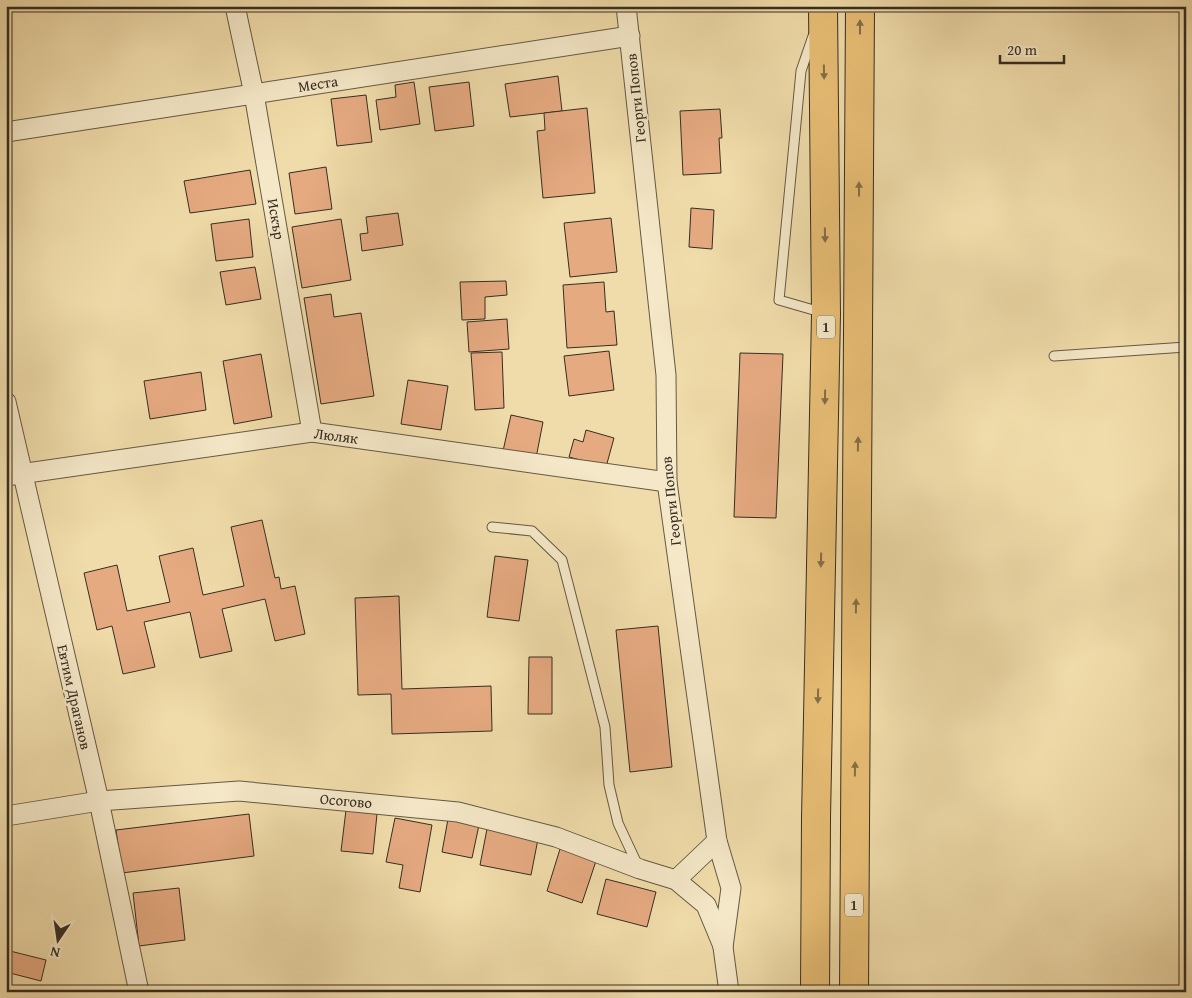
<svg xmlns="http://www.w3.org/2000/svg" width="1192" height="998" viewBox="0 0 1192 998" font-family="'Gentium Book Plus',serif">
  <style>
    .building { fill: #e6aa81; stroke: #362d22 }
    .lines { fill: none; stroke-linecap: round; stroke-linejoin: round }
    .lane-casing { stroke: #645944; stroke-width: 11 }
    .street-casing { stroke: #645944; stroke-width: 21 }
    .primary-casing { stroke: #362d22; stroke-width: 30 }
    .lane { stroke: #f5e8c8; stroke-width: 9 }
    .street { stroke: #f5e8c8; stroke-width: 19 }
    .primary { stroke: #e8be75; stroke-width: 28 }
    .oneway { fill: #866e47 }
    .labels { text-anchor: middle; stroke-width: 4; stroke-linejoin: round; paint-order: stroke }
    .shield { fill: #f5e8c8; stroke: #6f6554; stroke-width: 1 }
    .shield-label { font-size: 14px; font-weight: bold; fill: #362d22 }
    .street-label { font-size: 15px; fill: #362d22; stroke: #f5e8c8 }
  </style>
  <rect width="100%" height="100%" fill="#f0dcaa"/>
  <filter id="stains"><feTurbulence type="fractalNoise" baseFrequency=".004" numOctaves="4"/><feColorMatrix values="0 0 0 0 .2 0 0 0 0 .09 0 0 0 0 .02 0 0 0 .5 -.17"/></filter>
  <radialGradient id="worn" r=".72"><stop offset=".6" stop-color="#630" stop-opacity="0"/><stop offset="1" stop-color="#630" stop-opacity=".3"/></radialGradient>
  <g class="building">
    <polygon points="558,76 562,111 510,117 505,84"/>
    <polygon points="414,82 420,124 380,130 376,100 396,97 395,85"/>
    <polygon points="469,82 474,126 435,131 429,87"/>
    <polygon points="366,95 372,142 337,146 331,99"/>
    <polygon points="587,108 595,193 543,198 537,131 545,130 544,113"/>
    <polygon points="720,109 722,138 719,138 721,173 683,175 680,111"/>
    <polygon points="326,167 332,209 295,214 289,173"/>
    <polygon points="250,170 256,204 190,213 184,181"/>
    <polygon points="691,208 714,210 712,249 689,247"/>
    <polygon points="398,213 403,245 362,251 360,234 368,233 366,217"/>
    <polygon points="611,218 617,272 570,277 564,223"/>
    <polygon points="249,219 253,257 216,261 211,224"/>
    <polygon points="341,219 351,280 302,288 292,227"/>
    <polygon points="255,267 261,299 226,305 220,272"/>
    <polygon points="506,281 507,295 485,297 485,319 462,320 460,282"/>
    <polygon points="604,282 606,312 614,311 617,345 567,348 563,285"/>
    <polygon points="331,294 334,317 361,313 374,396 321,404 304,298"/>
    <polygon points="507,319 509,349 469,352 467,322"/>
    <polygon points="609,351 614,390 569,396 564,356"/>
    <polygon points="502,352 504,408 475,410 471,353"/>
    <polygon points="740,353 783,354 776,518 734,517"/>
    <polygon points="261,354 272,417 234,424 223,361"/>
    <polygon points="201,372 206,410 150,419 144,381"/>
    <polygon points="408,380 448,386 441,430 401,424"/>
    <polygon points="511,415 543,422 536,458 503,451"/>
    <polygon points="586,430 614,438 606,467 569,457 574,439 583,442"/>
    <polygon points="262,520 275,578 279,577 281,589 295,586 305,634 275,641 265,599 222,609 232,651 200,658 190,612 144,622 155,667 123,674 112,626 97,630 84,573 117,565 127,611 170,602 159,556 193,548 203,595 244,586 231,527"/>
    <polygon points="495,556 528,560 519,621 487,617"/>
    <polygon points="399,596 402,689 491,686 492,731 392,734 391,694 358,695 355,598"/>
    <polygon points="658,626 672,767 630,772 616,630"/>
    <polygon points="529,657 552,657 552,714 528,714"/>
    <polygon points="346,810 377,814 373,854 341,851"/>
    <polygon points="249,814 254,856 122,873 116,830"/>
    <polygon points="395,818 432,825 420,892 399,888 403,865 386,862"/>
    <polygon points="448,819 479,825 472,858 442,852"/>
    <polygon points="487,829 538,839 531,875 480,865"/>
    <polygon points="560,849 596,861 582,903 547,891"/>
    <polygon points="606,879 656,892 647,927 597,914"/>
    <polygon points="179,888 185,940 139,946 133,893"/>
    <polygon points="6,950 46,960 41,981 6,972"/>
  </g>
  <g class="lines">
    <defs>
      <g id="lane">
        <polyline points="813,36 801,71 779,300 824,313"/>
        <polyline points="1054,356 1186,347"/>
        <polyline points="492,527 532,531 562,560 605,727 609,785 618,823 638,866"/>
      </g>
      <g id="street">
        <polyline points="235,6 254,94 312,432"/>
        <polyline points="626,6 666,375 667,482 717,841 731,888 723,947 729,992"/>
        <polyline points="6,132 630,36"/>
        <polyline points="6,402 99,801 139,992"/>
        <polyline points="6,476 312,432 667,482"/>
        <polyline points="6,816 99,801 239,791 458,812 556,837 640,869 676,880 706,905 723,946"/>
        <polyline points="676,880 717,841"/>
      </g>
      <g id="primary">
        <polyline points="815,992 816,818 826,314 823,6"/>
        <polyline points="854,992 860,6"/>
      </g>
    </defs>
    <use href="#lane" class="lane-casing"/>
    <use href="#street" class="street-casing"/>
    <use href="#primary" class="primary-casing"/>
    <use href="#lane" class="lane"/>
    <use href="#street" class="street"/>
    <use href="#primary" class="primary"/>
  </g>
  <defs><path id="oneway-solid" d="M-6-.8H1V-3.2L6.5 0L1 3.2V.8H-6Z" transform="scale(1.25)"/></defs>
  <g class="oneway">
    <use href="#oneway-solid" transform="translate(860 27) rotate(-90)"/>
    <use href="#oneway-solid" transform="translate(824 72) rotate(89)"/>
    <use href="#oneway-solid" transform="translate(859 189) rotate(-90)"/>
    <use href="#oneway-solid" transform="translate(825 235) rotate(89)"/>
    <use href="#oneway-solid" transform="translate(825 397) rotate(91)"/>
    <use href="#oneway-solid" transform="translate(858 444) rotate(-89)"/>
    <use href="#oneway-solid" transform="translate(821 560) rotate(91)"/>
    <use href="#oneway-solid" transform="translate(856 606) rotate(-89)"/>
    <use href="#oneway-solid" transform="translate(818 696) rotate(91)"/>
    <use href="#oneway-solid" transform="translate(855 769) rotate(-89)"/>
  </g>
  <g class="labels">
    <g class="shield">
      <rect x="817" y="315.5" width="18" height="23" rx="4"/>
      <rect x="845" y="893.5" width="18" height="23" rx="4"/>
    </g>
    <g class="shield-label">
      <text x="826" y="332">1</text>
      <text x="854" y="910">1</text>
    </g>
    <g class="street-label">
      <text transform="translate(318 84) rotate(-9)" y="5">Места</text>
      <text transform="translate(636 98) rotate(-96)" y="5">Георги Попов</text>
      <text transform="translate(276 219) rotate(80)" y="5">Искър</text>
      <text transform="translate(336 436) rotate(7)" y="5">Люляк</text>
      <text transform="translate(671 501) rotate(-96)" y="5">Георги Попов</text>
      <text transform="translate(74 697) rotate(77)" y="5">Евтим Драганов</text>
      <text transform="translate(346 801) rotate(5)" y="5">Осогово</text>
    </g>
  </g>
  <rect width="1192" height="998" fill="none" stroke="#f0dcaa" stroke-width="25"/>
  <rect x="8" y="8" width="1177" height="983" fill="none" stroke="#362d22" stroke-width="2.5"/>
  <rect x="12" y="12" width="1167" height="973" fill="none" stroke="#362d22"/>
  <g transform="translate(58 940) rotate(193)" stroke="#f5e8c8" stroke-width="4" paint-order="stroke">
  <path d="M0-4L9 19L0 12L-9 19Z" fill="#362d22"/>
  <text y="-8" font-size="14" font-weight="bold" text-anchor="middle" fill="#362d22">N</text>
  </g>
  <path d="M1000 55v8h64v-8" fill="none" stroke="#362d22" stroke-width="2.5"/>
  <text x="1007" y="55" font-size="15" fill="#362d22" stroke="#f5e8c8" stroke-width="4" paint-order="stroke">20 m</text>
  <rect width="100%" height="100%" filter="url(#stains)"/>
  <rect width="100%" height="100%" fill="url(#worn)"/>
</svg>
